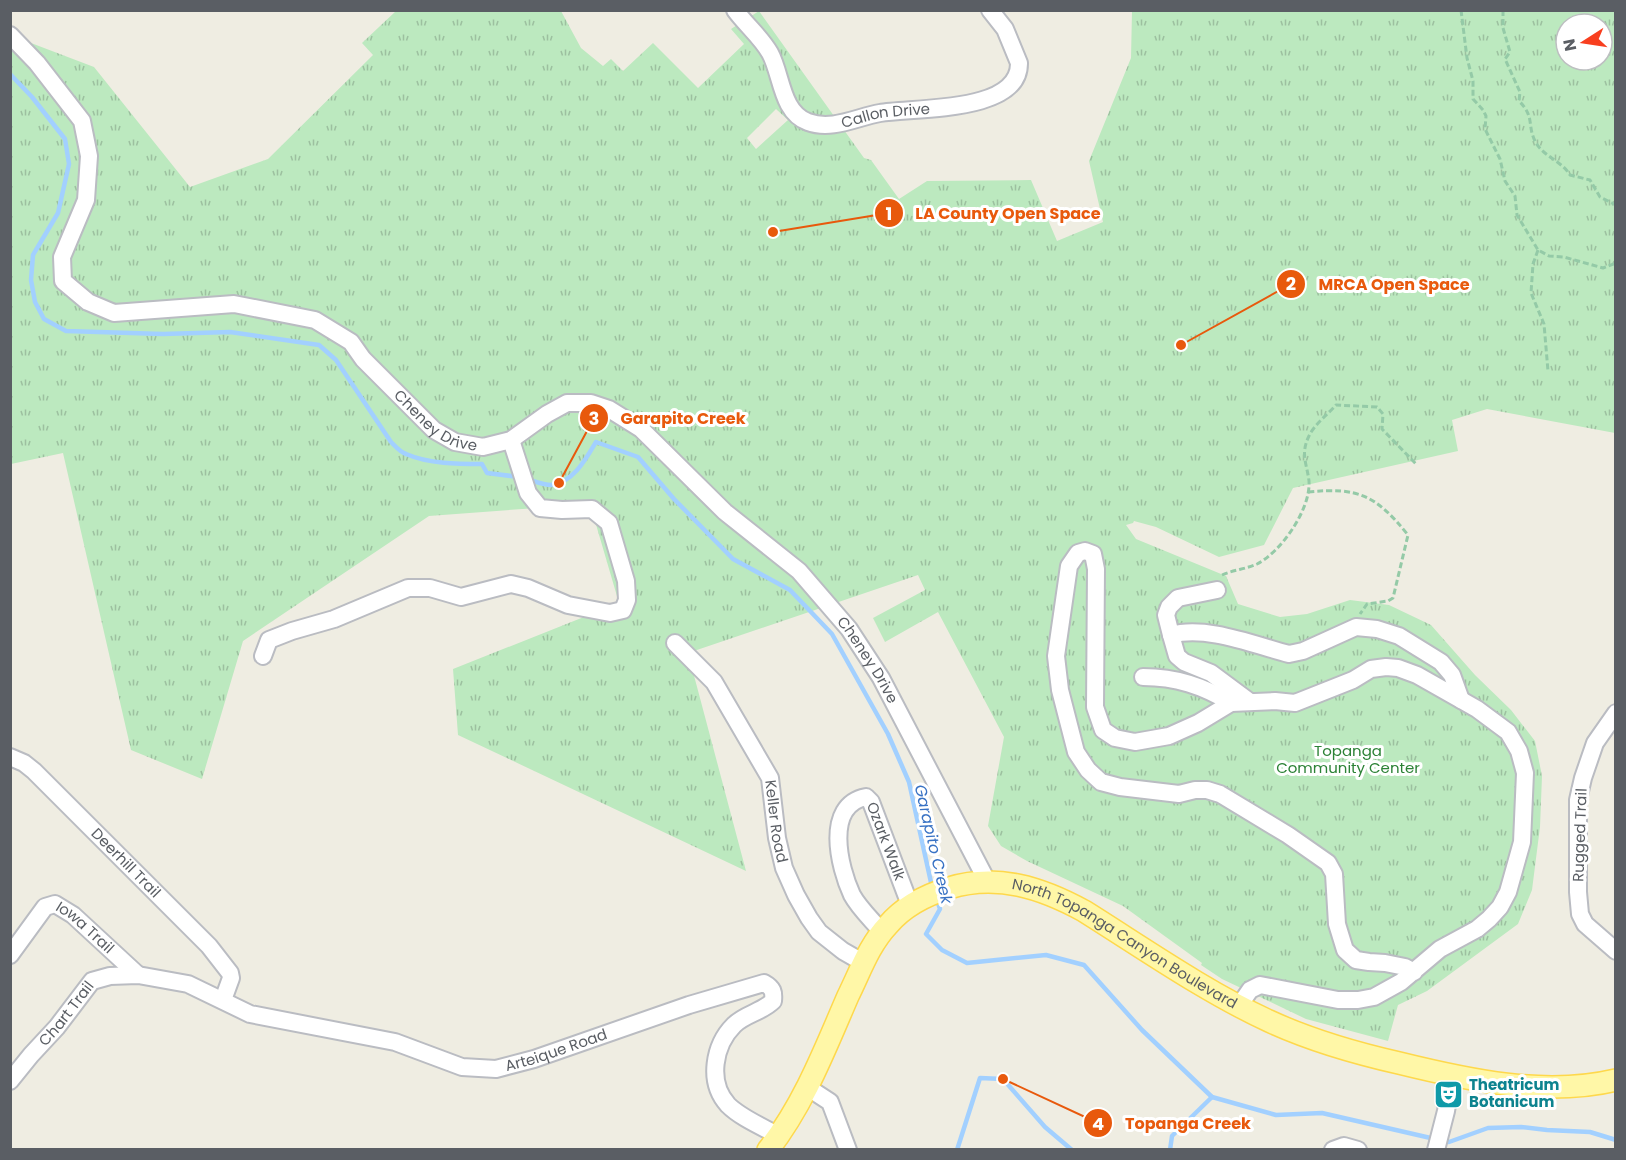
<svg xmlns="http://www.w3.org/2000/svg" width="1626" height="1160" viewBox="0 0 1626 1160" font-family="Poppins,sans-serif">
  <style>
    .grass { fill: url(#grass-tufts); fill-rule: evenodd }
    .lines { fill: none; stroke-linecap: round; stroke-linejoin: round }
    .stream { stroke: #a2d0ff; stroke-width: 4.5 }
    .minor-casing { stroke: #babcc2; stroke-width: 20 }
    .major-casing { stroke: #fed84c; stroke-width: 24 }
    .path { stroke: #94caa7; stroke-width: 3; stroke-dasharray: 6 3; stroke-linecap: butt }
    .minor { stroke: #fff; stroke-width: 16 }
    .major { stroke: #fff7a7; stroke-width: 21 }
    .labels { text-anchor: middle; stroke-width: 6; stroke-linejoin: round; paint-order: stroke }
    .street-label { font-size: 15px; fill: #5a5e64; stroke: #fff }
    .park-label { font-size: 15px; fill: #2c8236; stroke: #fff }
    .culture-label { font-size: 15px; font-weight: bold; fill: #0d838f; stroke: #fff; text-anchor: start }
    .water-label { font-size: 16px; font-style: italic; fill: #3872c4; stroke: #fff }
    .leader { fill: none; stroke: #e8590c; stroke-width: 2 }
    .callout-dot { fill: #e8590c; stroke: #fff; stroke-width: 2 }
    .mark-label { font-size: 18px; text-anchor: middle; font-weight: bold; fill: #fff }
    .callout-label { font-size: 16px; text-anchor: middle; font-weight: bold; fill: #e8590c; stroke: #fff; stroke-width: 6; stroke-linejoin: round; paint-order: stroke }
  </style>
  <defs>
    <pattern id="grass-tufts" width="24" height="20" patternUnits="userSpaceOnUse" patternTransform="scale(1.5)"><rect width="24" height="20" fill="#bce9bf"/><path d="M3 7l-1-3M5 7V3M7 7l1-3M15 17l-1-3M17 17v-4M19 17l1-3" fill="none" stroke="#9cc09f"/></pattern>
  </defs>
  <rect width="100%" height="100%" fill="#efede2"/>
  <path class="grass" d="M 396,11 L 561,11 L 581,48 L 603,66 L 611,59 L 623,71 L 653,43 L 698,88 L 744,44 L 731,29 L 759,11 L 864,158 L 871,160 L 899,199 L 927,181 L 1031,180 L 1057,241 L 1103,222 L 1089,161 L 1131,58 L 1132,11 L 1615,11 L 1615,433 L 1487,409 L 1452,420 L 1458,451 L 1293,488 L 1264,545 L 1219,557 L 1156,527 L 1134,521 L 1133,523 L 1126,525 L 1136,539 L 1226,576 L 1238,604 L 1280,617 L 1307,614 L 1350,600 L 1389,605 L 1431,625 L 1475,675 L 1511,710 L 1535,741 L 1542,776 L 1540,827 L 1532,890 L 1518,924 L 1427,991 L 1398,1005 L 1388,1041 L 1306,1019 L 1222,979 L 1201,965 L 1202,963 L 1123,906 L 1027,861 L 1001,846 L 988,826 L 1004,737 L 938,612 L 885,642 L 873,618 L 925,590 L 918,575 L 688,653 L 746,871 L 458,735 L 453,669 L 619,603 L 590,504 L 429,516 L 243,641 L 202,779 L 131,750 L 63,453 L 11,464 L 10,35 L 94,67 L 190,187 L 268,159 L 373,55 L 362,43 ZM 1566,24 L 1602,24 L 1602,60 L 1566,60 ZM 776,109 L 788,120 L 756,149 L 747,138 Z"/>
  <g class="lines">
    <g class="stream">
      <path d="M 10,74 L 32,97 L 65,139 L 69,164 L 58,213 L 33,255 L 31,280 L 35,302 L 44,319 L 66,331 L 163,334 L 230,332 L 319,345 L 336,360 L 391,442 C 396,447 400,452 406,454 C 429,464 458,464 482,464 L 487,473 L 519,477"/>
      <path d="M 527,479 C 534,481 544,485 551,485 C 573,483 586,459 596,442 L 638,457 L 674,499 L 733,559 L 790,590 L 832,634 L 888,734 L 909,782 L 932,887"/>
      <polyline points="936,897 940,909 926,934 942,950 967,963 1046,955 1084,965 1142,1030 1212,1097"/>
      <polyline points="1443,1141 1449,1142 1488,1128 1521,1127 1547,1130 1590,1132 1616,1140"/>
      <polyline points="957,1150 980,1078 1003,1079 1045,1127 1072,1150"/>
      <polyline points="1170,1150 1172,1136 1212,1097 1276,1115 1322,1113 1435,1139"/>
    </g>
    <defs>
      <g id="minor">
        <path id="s1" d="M 735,10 C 746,25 761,37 770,53 C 782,75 781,112 808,122 C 832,131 857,117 880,113 C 912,107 1020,114 1019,63 L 1005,29 L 990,10"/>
        <path id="s2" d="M 10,35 L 37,63 L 82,121 L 89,156 L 86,200 L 62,257 L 63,281 L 88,302 L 114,313 L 234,304 L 315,320 L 351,342 L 363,359 L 434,430 L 455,442 L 483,447 L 511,440 L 547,414 L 567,403 L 591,403 L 609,409 L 641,429 L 725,512 L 799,571 L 849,629 L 881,678 L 987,881"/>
        <polyline points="1217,590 1178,598 1169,607 1166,615 1171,635 1177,656 1184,662 1211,673 1250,702"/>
        <path d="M 1171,635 C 1206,625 1254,645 1289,654 L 1303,651 L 1356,627 L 1377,629 L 1399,636 L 1441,662 L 1452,675 L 1461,700"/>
        <path id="s3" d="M 675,643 L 714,682 L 770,778 L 777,838 L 784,868 L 796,895 L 809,918 L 819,932 L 843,951 L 864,963"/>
        <polyline points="263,656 269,640 292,631 334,619 408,588 430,588 461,597 511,584 528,588 568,605 610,613 623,610 627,600 626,581 609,523 592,509 562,510 540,508 528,493 511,440"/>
        <path d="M 1143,677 C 1176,677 1203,686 1231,703"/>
        <polyline points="1616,713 1595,743 1583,778 1578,800 1578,892 1580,914 1585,924 1616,951"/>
        <path id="s4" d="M 10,757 L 24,763 L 34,771 L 209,946 L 230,973 L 231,978 L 223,1000"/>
        <path id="s5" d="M 882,932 C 872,920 859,908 852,895 C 839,867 824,805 866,797 L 871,802 L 910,905"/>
        <path id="s6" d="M 10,955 L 45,907 L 55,904 L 73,915 L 138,975"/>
        <polyline points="1239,1006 1250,990 1260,985 1338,1000 1358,1000 1374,997 1401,982 1440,949 1477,929 1489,919 1500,907 1508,892 1522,842 1525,773 1519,751 1508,732 1477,709 1417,675 1398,668 1386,667 1371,669 1353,680 1295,703 1275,701 1231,703 1198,723 1169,736 1135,742 1115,738 1103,730 1095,707 1096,569 1093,554 1085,551 1078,553 1069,566 1056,656 1060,690 1076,752 1088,770 1101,782 1120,787 1179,794 1195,790 1207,790 1220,794 1288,835 1328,863 1334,874 1337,924 1345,950 1356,960 1369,962 1385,963 1405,967 1414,972"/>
        <path id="s7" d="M 10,1081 L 31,1055 L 57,1027 L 92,981 L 110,976 L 138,975 L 188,984 L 250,1014 L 395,1042 L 462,1067 L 496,1069 L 534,1059 L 689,1005 L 764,983 C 773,988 774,992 773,1001 C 762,1012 745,1014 734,1025 C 714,1045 707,1082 728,1105 C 741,1118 763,1127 779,1136"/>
        <polyline points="807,1087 830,1102 848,1150"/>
        <polyline points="1333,1150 1344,1146 1358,1150"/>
        <polyline points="1436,1150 1446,1111 1452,1075"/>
      </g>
      <g id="major">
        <path id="s8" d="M 768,1150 C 804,1104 825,1049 848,996 C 860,972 869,945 888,925 C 904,906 926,895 949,888 C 997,873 1042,888 1084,911 C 1143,948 1206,992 1269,1021 C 1310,1040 1355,1053 1399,1063 C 1468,1080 1545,1097 1616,1080"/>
      </g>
    </defs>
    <use href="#minor" class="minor-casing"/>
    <use href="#major" class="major-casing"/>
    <g class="path">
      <polyline points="1461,10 1467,58 1473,81 1473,99 1483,110 1486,116 1485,129 1500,159 1505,181 1515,196 1517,215 1538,250 1549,256 1564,257 1603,268 1616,263"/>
      <path d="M 1503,10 L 1503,28 L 1510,52 L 1505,59 L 1520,92 L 1519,101 C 1535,117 1527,125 1535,141 C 1542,156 1562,161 1570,175 L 1590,180 L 1600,197 L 1616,205"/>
      <polyline points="1538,250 1533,264 1531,293 1544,324 1548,371"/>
      <path d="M 1308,492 C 1358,487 1376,495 1408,535 L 1393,598 L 1388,601 L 1367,604 L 1360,614"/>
      <path d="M 1222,575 C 1233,570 1246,569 1257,564 C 1281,552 1311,509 1309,481 C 1307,464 1300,454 1309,436 C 1314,425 1328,414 1336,405 L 1377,407 L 1383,414 L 1382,429 L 1416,464"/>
    </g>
    <use href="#minor" class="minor"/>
    <use href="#major" class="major"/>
  </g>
  <defs>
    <symbol id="theatre-square" viewBox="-11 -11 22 22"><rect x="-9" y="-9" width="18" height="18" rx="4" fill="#0f9aa8" stroke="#fff"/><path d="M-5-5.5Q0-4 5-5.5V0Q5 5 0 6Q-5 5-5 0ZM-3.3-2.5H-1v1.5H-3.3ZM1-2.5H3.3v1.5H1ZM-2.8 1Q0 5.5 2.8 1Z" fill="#fff"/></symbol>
  </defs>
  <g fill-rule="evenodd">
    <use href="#theatre-square" x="1432" y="1078" width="33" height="33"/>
  </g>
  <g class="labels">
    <g class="street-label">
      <text dy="5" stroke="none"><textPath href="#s1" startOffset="216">Callon Drive</textPath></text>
      <text dy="5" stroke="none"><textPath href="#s2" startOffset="702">Cheney Drive</textPath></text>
      <text dy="5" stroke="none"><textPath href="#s2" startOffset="1260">Cheney Drive</textPath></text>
      <text dy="5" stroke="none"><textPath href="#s3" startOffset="210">Keller Road</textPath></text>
      <text transform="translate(1580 835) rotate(-88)" y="5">Rugged Trail</text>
      <text dy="5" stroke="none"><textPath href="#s5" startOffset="210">Ozark Walk</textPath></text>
      <text dy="5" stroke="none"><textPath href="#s4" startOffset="158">Deerhill Trail</textPath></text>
      <text dy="5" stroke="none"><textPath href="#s6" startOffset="108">Iowa Trail</textPath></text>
      <text dy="5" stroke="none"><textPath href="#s8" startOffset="520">North Topanga Canyon Boulevard</textPath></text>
      <text dy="5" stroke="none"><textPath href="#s7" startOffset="88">Chart Trail</textPath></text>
      <text dy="5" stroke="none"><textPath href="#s7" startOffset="612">Arteique Road</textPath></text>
    </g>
    <g class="park-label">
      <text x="1348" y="756">Topanga<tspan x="1348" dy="17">Community Center</tspan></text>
    </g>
    <g class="culture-label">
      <text x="1469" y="1090">Theatricum<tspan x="1469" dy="17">Botanicum</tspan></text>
    </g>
    <g class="water-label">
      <text transform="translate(934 844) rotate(77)" y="6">Garapito Creek</text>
    </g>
  </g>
  <path class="leader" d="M773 232L889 213M1181 345L1291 284M559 483L594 418M1003 1079L1098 1123"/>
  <g class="callout-dot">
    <circle cx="773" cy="232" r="6"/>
    <circle cx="1181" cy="345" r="6"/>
    <circle cx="559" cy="483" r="6"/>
    <circle cx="1003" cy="1079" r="6"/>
    <circle cx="889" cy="213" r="15"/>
    <circle cx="1291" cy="284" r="15"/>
    <circle cx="594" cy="418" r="15"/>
    <circle cx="1098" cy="1123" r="15"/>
  </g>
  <g class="mark-label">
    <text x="889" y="220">1</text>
    <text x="1291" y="290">2</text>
    <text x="594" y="425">3</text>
    <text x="1098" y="1130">4</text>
  </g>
  <g class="callout-label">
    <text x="1008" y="219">LA County Open Space</text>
    <text x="1394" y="290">MRCA Open Space</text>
    <text x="683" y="424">Garapito Creek</text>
    <text x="1188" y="1129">Topanga Creek</text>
  </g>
  <rect width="1626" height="1160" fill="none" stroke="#5a5e64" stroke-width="24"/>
  <g transform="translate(1584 42) rotate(258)"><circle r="28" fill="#ffffff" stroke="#bdbfc1" stroke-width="1.5"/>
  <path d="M0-4.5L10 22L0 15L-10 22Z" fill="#f83f1f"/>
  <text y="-9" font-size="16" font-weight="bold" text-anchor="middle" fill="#5a5e64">N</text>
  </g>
</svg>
